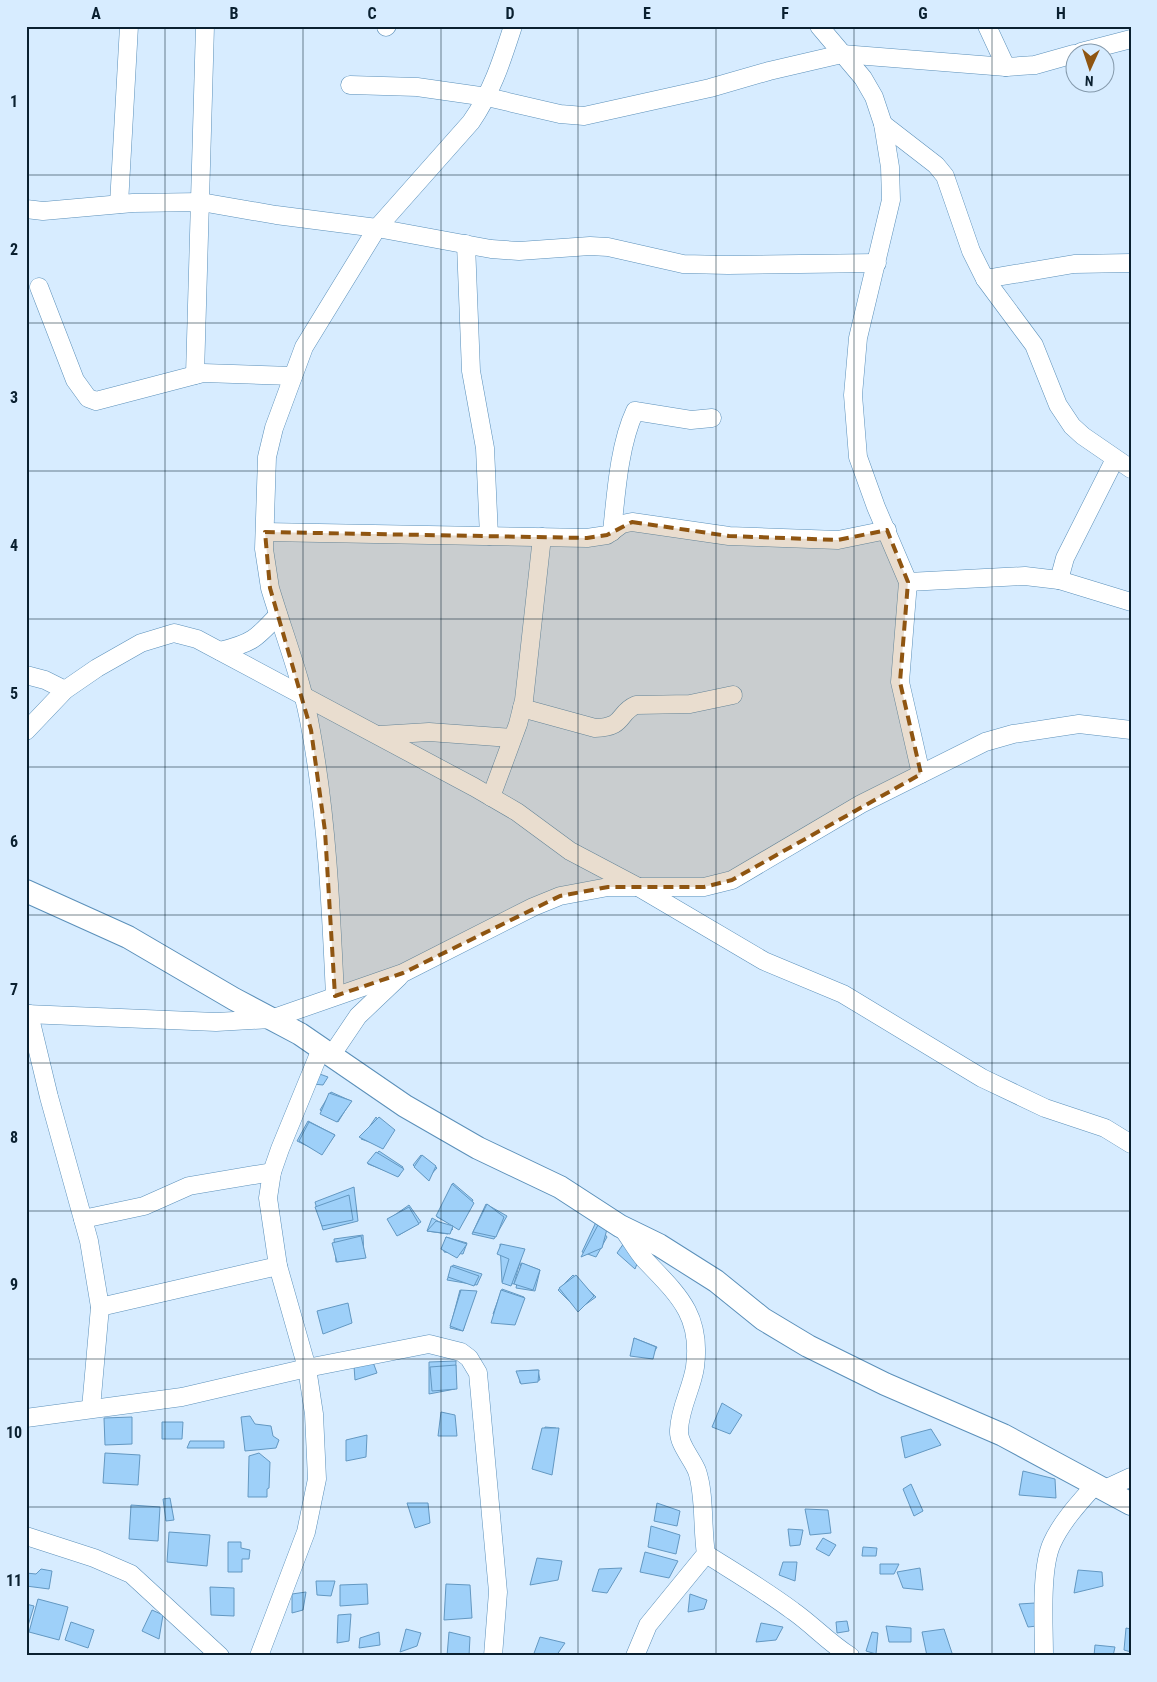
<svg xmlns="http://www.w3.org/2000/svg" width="1157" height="1682" viewBox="0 0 1157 1682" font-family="'Roboto Condensed',sans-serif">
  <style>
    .building { fill: #9ed0f9; stroke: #6398c2 }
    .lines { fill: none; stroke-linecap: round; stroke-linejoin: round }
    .minor-casing { stroke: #5b90ba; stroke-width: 19 }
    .tertiary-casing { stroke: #5b90ba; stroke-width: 24 }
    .minor { stroke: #fff; stroke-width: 18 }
    .tertiary { stroke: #fff; stroke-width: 22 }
    .marked { fill: #8f5511; fill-opacity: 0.2; stroke: #8f5511; stroke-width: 4; stroke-dasharray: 10 6; stroke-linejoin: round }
    .grid { fill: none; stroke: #0a2030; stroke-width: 1; stroke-opacity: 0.55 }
    .neatline { fill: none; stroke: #0a2030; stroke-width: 2 }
    .grid-label { font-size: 16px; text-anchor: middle; font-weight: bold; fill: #0a2030 }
  </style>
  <rect width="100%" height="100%" fill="#d7ecff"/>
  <g class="building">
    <polygon points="317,1073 328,1077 323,1085 313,1084"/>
    <polygon points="331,1092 351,1101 338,1122 320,1110"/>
    <polygon points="329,1093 352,1101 337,1122 320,1114"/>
    <polygon points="376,1117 390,1136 381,1146 361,1139"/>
    <polygon points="379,1117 395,1130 383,1149 359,1137"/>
    <polygon points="308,1121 335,1135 322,1153 297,1141"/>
    <polygon points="309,1122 335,1135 322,1155 299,1141"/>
    <polygon points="379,1151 403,1167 399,1176 368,1164"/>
    <polygon points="376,1152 404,1169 398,1177 367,1163"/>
    <polygon points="421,1155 437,1168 427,1179 413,1165"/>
    <polygon points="422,1155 436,1166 429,1181 414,1167"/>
    <polygon points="453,1183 473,1200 458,1228 437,1217"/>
    <polygon points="452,1184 474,1203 459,1230 436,1216"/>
    <polygon points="354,1187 358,1221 323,1230 315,1202"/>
    <polygon points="349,1195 353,1220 322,1226 315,1207"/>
    <polygon points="486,1204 507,1216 494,1239 472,1234"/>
    <polygon points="487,1204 504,1217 496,1237 473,1232"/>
    <polygon points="409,1205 421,1222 399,1235 389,1219"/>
    <polygon points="409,1207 419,1224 397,1236 387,1219"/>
    <polygon points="432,1218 453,1229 448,1234 427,1231"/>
    <polygon points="436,1221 453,1226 450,1234 427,1231"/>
    <polygon points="596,1222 607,1237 596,1257 582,1252"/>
    <polygon points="598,1225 607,1229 602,1248 581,1257"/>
    <polygon points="363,1235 364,1258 336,1262 334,1239"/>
    <polygon points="361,1236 366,1258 337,1262 332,1243"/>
    <polygon points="446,1237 467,1243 463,1254 444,1252"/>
    <polygon points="446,1237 467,1244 457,1258 441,1249"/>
    <polygon points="624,1243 639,1259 635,1269 617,1253"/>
    <polygon points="500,1244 523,1251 514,1284 502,1282"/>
    <polygon points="501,1244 525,1249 511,1286 502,1283 509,1259 497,1254"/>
    <polygon points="521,1263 540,1270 535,1291 516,1288"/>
    <polygon points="522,1263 540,1270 533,1290 514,1284"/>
    <polygon points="453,1265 482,1274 477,1285 447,1280"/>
    <polygon points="451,1266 479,1276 474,1286 448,1277"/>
    <polygon points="573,1275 596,1297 578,1310 558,1290"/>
    <polygon points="576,1275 594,1296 578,1312 559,1288"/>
    <polygon points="502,1289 524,1297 515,1322 493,1314"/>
    <polygon points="460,1290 474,1294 463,1331 450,1328"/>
    <polygon points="461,1290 477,1291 463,1331 450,1326"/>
    <polygon points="501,1290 525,1298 515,1325 491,1323"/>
    <polygon points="348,1303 352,1323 323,1334 317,1311"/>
    <polygon points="634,1338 657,1347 651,1358 633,1355"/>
    <polygon points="634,1338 656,1347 653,1359 630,1356"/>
    <polygon points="456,1361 455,1389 429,1394 429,1362"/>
    <polygon points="373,1362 377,1373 355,1380 354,1366"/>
    <polygon points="456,1365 457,1389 432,1391 430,1367"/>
    <polygon points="538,1370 540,1380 520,1383 519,1371"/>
    <polygon points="539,1370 538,1382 521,1384 516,1371"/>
    <polygon points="722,1403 742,1415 730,1434 712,1427"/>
    <polygon points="441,1412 455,1415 457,1436 438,1436"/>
    <polygon points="250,1416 255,1424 271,1426 273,1436 279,1440 276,1448 245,1451 241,1417"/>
    <polygon points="132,1417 132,1444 105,1445 104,1418"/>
    <polygon points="162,1422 183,1422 182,1439 162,1439"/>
    <polygon points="545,1427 556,1428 551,1469 537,1470"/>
    <polygon points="542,1428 559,1428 552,1475 532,1469"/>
    <polygon points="931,1429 941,1445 905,1458 901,1437"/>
    <polygon points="367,1435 366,1457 346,1461 346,1440"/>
    <polygon points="190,1441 224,1441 224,1448 187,1448"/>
    <polygon points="105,1453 140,1455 138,1485 103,1483"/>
    <polygon points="259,1453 270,1462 269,1488 267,1489 267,1497 248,1497 249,1456"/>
    <polygon points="1023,1471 1055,1479 1056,1498 1019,1495"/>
    <polygon points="911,1484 923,1511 914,1516 903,1489"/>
    <polygon points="170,1498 174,1520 166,1521 163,1499"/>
    <polygon points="407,1503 428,1503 430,1523 415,1528"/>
    <polygon points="657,1503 680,1511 677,1526 654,1521"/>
    <polygon points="131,1505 160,1507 158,1541 129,1539"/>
    <polygon points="805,1509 828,1510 831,1533 810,1535"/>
    <polygon points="651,1526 680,1535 676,1554 648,1547"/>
    <polygon points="788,1529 803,1530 800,1545 790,1546"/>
    <polygon points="169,1532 210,1535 207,1566 167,1562"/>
    <polygon points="823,1538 836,1545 829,1556 816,1549"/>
    <polygon points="228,1542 241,1542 241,1548 250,1550 249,1559 242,1559 242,1572 228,1572"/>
    <polygon points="863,1547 877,1548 876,1556 862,1556"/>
    <polygon points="645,1552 678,1561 669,1578 640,1572"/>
    <polygon points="537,1558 562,1561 558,1580 530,1585"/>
    <polygon points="783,1562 797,1562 795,1581 779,1575"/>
    <polygon points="880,1564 899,1564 894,1574 880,1574"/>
    <polygon points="622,1568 607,1593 592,1591 599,1569"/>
    <polygon points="920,1568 923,1590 903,1588 897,1572"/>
    <polygon points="41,1569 52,1571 49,1589 26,1586 26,1573 36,1574"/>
    <polygon points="1078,1570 1102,1572 1103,1586 1074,1593"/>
    <polygon points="316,1581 335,1581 331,1596 317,1595"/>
    <polygon points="367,1584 368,1604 340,1606 340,1585"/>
    <polygon points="446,1584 470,1585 472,1618 444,1620"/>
    <polygon points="210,1587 234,1588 234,1616 211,1615"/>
    <polygon points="306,1592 303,1610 292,1613 292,1594"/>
    <polygon points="690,1594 707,1600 704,1609 688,1612"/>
    <polygon points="38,1599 68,1607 59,1640 29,1632"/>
    <polygon points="1035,1603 1037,1626 1028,1627 1019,1604"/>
    <polygon points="26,1604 34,1606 27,1629 26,1629"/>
    <polygon points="152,1610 163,1615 159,1639 142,1631"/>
    <polygon points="351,1614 349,1641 337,1643 338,1615"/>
    <polygon points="847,1621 849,1631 837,1633 836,1622"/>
    <polygon points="71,1622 94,1630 88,1648 65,1640"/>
    <polygon points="761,1623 783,1627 776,1640 756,1642"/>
    <polygon points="886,1626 911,1628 911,1642 889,1642"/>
    <polygon points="1126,1628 1131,1629 1131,1652 1124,1650"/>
    <polygon points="406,1629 421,1633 417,1646 400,1652"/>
    <polygon points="944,1629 953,1656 927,1656 922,1632"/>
    <polygon points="379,1632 380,1645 359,1648 360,1638"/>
    <polygon points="449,1632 470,1637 469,1656 447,1656"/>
    <polygon points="872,1632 878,1633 876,1654 866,1651"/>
    <polygon points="540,1637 565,1643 556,1656 533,1656"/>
    <polygon points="1095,1645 1115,1647 1113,1656 1094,1656"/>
  </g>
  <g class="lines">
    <defs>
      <g id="minor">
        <polyline points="819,26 863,78 874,97 883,124 890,167 891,200 858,338 853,395 858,457 876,507 908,582 900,682 921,774"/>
        <polyline points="987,26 1006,67"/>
        <polyline points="386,27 387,26"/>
        <polyline points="1081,52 1131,39"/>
        <polyline points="350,85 417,87 487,97 560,114 584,116 710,88 769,71 842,54 1006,67 1035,65 1074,54"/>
        <polyline points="883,124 936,165 945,176 971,251 985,279 1034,345 1058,405 1072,426 1083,436 1131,469"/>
        <polyline points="119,204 129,26"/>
        <polyline points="26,209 43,211 133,203 201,202 276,215 377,228 491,249 519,251 590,246 608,247 683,264 728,265 877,263"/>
        <polyline points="466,244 471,371 485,448 489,536"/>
        <polyline points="985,279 1074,264 1131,263"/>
        <polyline points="39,287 75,380 88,398 96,401 203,373 293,376"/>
        <polyline points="195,375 205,26"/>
        <polyline points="265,532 587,538 607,535 622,524 632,522 729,536 838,540 887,530"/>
        <path d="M 612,532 C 616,494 619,445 635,411 L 691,420 L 712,418"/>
        <polyline points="1059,580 1065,558 1115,459"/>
        <polyline points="908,582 1025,576 1059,580 1131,602"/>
        <path d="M 220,651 C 252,643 256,639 278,615"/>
        <polyline points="26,675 45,680 65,690"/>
        <path d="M 522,708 L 595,728 C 626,727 617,713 636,705 L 690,704 L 733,695"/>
        <polyline points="26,731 65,690 97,668 141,643 174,633 197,639 474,787 517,812 570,851 640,888 764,961 843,994 982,1078 1045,1108 1105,1128 1131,1144"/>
        <polyline points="379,735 429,732 512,738"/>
        <polyline points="491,797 518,724 524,700 542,537"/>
        <path d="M 335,996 C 331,908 327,818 311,731 C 303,682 284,635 270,588 L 264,549 L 267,457 L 274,428 L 304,347 L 377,228 L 471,122 C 492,92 502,60 513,26"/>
        <polyline points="26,1014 216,1022 271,1019 403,973 533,907 560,896 608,887 704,887 732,880 861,804 985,742 1013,734 1079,724 1131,730"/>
        <polyline points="29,1014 49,1097 89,1241 100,1307 91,1408"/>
        <polyline points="331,1056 358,1016 399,977"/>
        <polyline points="83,1219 144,1206 189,1186 272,1172"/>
        <path d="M 622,1228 C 630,1238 636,1250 644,1259 C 677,1294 702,1314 695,1367 C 692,1388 680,1407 679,1430 C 678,1444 692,1458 697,1471 C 705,1494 702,1529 706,1554 L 648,1625 L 635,1656"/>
        <polyline points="100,1307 278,1266"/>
        <polyline points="26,1418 182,1397 307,1368 429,1344 461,1352 469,1358 478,1373 498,1592 493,1656"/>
        <polyline points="1105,1489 1131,1477"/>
        <polyline points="26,1536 94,1558 131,1574 220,1656"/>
        <path d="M 706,1554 C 736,1573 765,1590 793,1611 C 813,1625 829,1643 850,1656"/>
        <polyline points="259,1656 306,1532 317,1479 314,1414 307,1368 278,1266 268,1198 272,1172 280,1149 321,1049"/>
        <path d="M 1044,1656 C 1044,1626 1040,1569 1052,1543 C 1062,1521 1080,1502 1096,1484"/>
      </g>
      <polyline id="tertiary" points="26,891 128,937 234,999 300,1034 405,1106 478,1148 560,1187 620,1226 659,1245 716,1281 763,1319 808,1346 885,1384 1003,1435 1131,1504"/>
    </defs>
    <use href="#minor" class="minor-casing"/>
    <use href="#tertiary" class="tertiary-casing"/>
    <use href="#minor" class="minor"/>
    <use href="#tertiary" class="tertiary"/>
  </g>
  <path class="marked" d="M 632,522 L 729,536 L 838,540 L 887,530 L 908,582 L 900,682 L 921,774 L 732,880 L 704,887 L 608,887 L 560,896 L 403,973 L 335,996 L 325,831 L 311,730 L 270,588 L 265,532 L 587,538 L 607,535 Z"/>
  <path class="grid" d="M 165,26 L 165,1656M 303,26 L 303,1656M 441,26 L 441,1656M 578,26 L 578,1656M 716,26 L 716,1656M 854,26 L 854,1656M 992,26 L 992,1656M 26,175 L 1131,175M 26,323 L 1131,323M 26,471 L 1131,471M 26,619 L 1131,619M 26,767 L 1131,767M 26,915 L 1131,915M 26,1063 L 1131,1063M 26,1211 L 1131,1211M 26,1359 L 1131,1359M 26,1507 L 1131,1507"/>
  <rect width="1157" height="1682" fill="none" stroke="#d7ecff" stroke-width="55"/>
  <g transform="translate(1090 68) rotate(183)"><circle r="24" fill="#d7ecff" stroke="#859aac"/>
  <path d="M0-4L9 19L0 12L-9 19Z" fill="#8f5511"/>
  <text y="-8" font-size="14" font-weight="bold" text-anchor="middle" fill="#0a2030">N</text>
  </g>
  <rect x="28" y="28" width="1102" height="1626" class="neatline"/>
  <g class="grid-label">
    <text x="96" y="19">A</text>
    <text x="234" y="19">B</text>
    <text x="372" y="19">C</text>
    <text x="510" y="19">D</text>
    <text x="647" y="19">E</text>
    <text x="785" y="19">F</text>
    <text x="923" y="19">G</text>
    <text x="1061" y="19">H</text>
    <text x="14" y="107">1</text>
    <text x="14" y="255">2</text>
    <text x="14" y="403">3</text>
    <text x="14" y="551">4</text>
    <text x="14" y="699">5</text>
    <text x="14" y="847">6</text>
    <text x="14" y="995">7</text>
    <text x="14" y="1143">8</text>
    <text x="14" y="1290">9</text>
    <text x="14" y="1438">10</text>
    <text x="14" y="1586">11</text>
  </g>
</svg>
